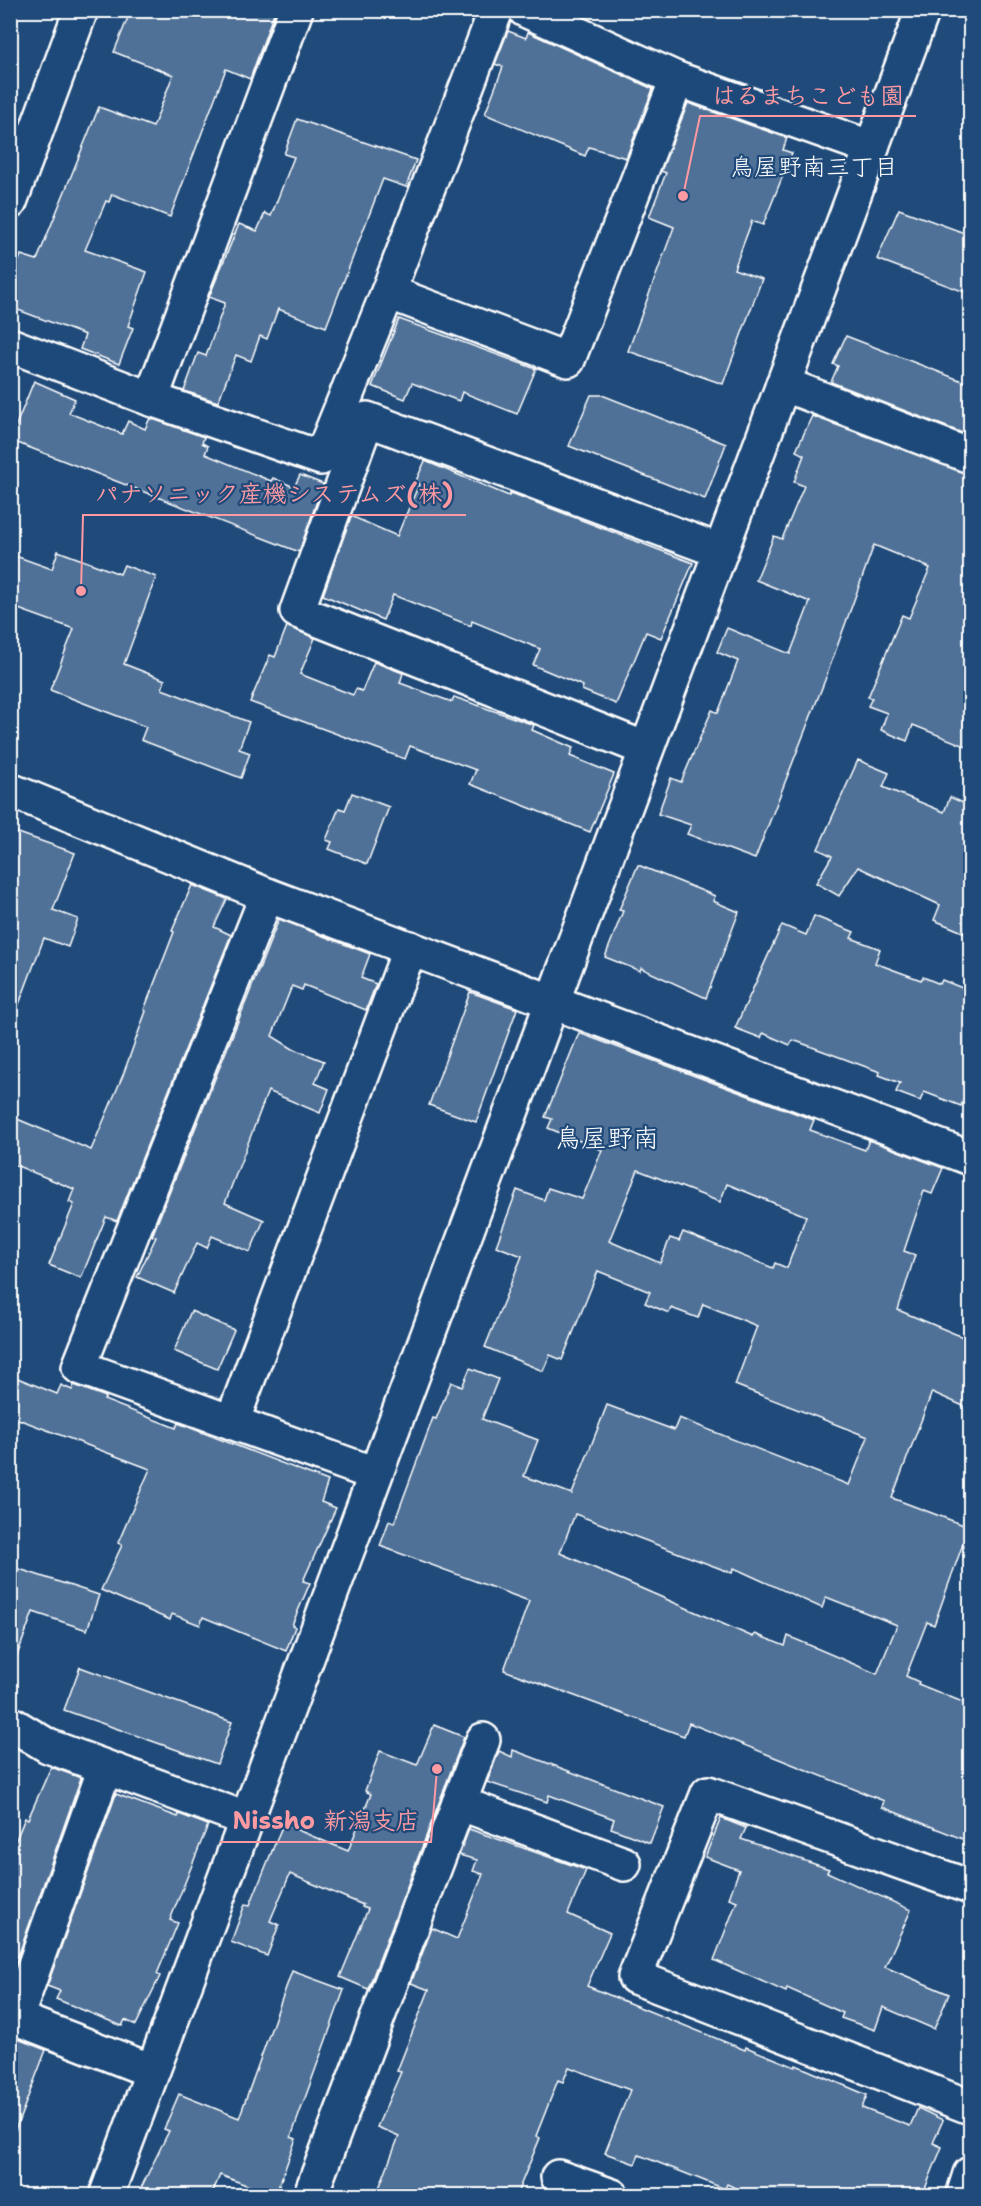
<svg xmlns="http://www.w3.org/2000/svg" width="981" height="2206" viewBox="0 0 981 2206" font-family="'Shantell Sans','Klee One',sans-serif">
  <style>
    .building { fill: #507197; stroke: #fff; stroke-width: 1.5; fill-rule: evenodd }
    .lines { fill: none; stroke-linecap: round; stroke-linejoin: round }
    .minor-casing { stroke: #fff; stroke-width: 38 }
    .minor { stroke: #1f4a7a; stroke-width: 33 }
    .labels { text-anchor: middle; stroke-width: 4.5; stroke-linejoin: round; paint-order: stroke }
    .neighbourhood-label { font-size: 24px; fill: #fff; stroke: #1f4a7a }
    .quarter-label { font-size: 26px; fill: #fff; stroke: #1f4a7a }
    .leader { fill: none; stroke: #ff9aa2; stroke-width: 2 }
    .callout-dot { fill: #ff9aa2; stroke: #1f4a7a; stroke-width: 2 }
    .callout-label { font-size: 24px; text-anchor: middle; font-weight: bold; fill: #ff9aa2; stroke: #1f4a7a; stroke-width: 4.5; stroke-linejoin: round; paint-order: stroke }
  </style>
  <rect width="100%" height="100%" fill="#1f4a7a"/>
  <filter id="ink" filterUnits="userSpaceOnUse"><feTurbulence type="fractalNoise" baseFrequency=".0167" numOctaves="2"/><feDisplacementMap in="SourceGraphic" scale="12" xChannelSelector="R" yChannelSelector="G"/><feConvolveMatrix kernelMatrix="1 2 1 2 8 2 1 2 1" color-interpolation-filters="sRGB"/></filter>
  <g filter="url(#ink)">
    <g class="building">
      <polygon points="131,10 275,10 250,79 226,69 170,217 112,194 109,202 106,201 85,250 147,272 128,326 133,328 119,364 80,349 85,335 10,307 10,284 21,255 37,260 99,107 153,127 173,75 114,52"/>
      <polygon points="508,31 526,38 528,32 653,89 626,158 589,147 585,156 485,114 503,67 495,64"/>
      <polygon points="688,103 787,138 783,150 792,153 763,225 752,221 734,269 762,279 723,384 628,351 674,227 649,217 666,173 661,171"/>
      <polygon points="297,119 416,160 406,187 383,179 326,327 278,309 267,339 260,336 251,361 236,355 218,402 184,391 198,353 206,356 225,303 209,297 239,224 257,231 265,213 271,216 294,157 284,154"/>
      <polygon points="899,209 970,235 970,294 877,259"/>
      <polygon points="399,319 536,369 517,414 462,392 459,401 412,383 405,399 372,386"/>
      <polygon points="846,336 970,384 970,436 831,382 838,366 833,364"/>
      <polygon points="34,381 75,399 69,413 122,434 128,421 145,429 150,418 204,437 202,443 208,446 205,454 271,481 273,478 294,487 300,475 323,484 299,552 10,440"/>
      <polygon points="591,395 602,395 726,444 705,499 569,446"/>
      <polygon points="812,416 970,474 970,748 913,725 907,741 881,730 887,713 868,706 872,698 868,697 902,615 909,618 930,568 874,545 825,680 755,859 687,834 691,825 658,814 671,778 681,782 712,710 718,713 738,661 717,652 727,628 790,654 810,602 756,580 774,536 782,539 804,486 794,482 804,455 796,451"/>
      <polygon points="425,461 509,496 511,493 693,563 661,638 646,632 616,704 582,690 583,686 533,665 540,649 472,621 471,626 393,595 383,620 323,595 351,516 397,536 419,484 415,483"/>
      <polygon points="58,551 120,574 124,565 156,577 124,664 165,680 162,689 249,722 239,749 250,753 241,778 141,740 146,727 50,690 74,629 10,606 10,554 52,569"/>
      <polygon points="287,626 315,638 300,674 353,695 356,689 362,691 374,662 403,673 400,683 452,702 454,697 534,725 532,730 573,748 570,756 614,774 590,832 470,784 476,770 410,746 405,759 250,702 270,655 275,657"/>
      <polygon points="858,760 889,773 883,787 944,812 950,797 970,806 970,935 934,920 940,905 858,867 839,896 816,883 832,856 818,849"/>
      <polygon points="352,793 389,807 367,864 329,849 332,842 326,840 339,808 345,810"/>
      <polygon points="10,830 75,853 53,910 78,919 68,947 44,938 13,1020 10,1019"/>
      <polygon points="638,865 715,896 713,901 739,912 706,998 641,968 640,971 605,957 623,911 619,910"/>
      <polygon points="192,885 227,899 214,927 231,935 117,1221 106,1217 81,1278 49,1265 74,1204 69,1202 74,1189 10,1163 10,1116 91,1150 123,1075 146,1011 144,1010 174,932 172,931"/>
      <polygon points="814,916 854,932 851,938 880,949 875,963 921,980 923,977 940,984 942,980 970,991 970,1083 961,1106 924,1092 920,1101 896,1092 900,1083 879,1075 880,1072 793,1040 790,1045 763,1033 761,1038 735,1028 782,925 806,935"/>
      <polygon points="279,919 370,954 361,978 376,984 366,1010 304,985 302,990 292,986 272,1036 293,1049 324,1061 315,1083 329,1089 320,1113 268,1091 225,1203 264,1220 250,1252 212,1236 207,1248 197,1243 174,1293 137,1277 156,1237 152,1236"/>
      <polygon points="470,992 517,1009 476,1122 429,1105"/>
      <path d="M 579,1033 L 814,1120 L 810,1130 L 865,1150 L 869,1140 L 943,1168 L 932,1194 L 924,1191 L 904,1251 L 915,1255 L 898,1310 L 970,1340 L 970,1409 L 932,1392 L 892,1498 L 969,1527 L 934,1625 L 927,1622 L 906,1676 L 919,1682 L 918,1684 L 970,1705 L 970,1842 L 882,1807 L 884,1801 L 689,1723 L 684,1736 L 504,1670 L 529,1601 L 380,1546 L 389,1521 L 394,1523 L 433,1418 L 436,1419 L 451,1382 L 462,1387 L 470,1368 L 498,1379 L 482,1419 L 538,1440 L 524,1476 L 572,1494 L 607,1405 L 674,1430 L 679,1418 L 849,1485 L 868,1437 L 735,1385 L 757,1326 L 703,1304 L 698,1318 L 671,1308 L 669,1313 L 645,1303 L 650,1292 L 598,1271 L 562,1360 L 550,1355 L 543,1371 L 485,1347 L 522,1256 L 496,1246 L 517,1190 L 544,1200 L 548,1188 L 582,1199 L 602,1150 L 548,1128 L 552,1119 L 545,1117 ZM 638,1170 L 720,1202 L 727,1184 L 806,1216 L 787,1268 L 775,1263 L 773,1268 L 683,1232 L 679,1241 L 670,1238 L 660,1263 L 609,1241 ZM 575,1514 L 732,1573 L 734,1568 L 822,1608 L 826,1597 L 897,1625 L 877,1674 L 788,1636 L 785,1646 L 755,1634 L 753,1637 L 560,1553 Z"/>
      <polygon points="191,1311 234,1330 217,1369 174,1351"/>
      <polygon points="10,1375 57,1394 61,1385 72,1390 74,1385 106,1397 104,1400 176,1428 178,1423 328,1481 321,1502 336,1508 303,1581 310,1583 292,1625 295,1627 286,1651 203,1617 200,1625 172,1614 170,1620 101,1590 122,1545 118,1543 150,1469 10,1416"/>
      <polygon points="10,1566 99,1595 87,1630 33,1612 14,1664 10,1664"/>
      <polygon points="80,1667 232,1722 217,1764 64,1710"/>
      <polygon points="434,1725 464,1737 368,1989 340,1977 368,1909 362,1907 363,1905 290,1874 270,1921 279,1925 267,1956 231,1942 245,1904 250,1905 283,1824 348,1851 371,1794 365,1791 380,1751 417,1765"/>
      <polygon points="513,1750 664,1807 650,1843 611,1828 614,1819 549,1795 547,1802 487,1782 499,1751 512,1757"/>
      <polygon points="51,1767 81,1778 13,1971 10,1970 10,1854 25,1818 28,1819"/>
      <polygon points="116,1794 178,1817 179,1814 208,1825 170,1920 178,1923 157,1974 160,1976 136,2025 125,2020 122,2026 56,1999 60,1991 47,1986"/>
      <polygon points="721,1818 746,1828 741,1839 829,1869 827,1872 911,1910 885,1967 949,1994 934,2029 883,2007 875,2030 841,2018 843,2013 787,1988 786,1992 714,1960 737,1901 729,1898 739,1870 705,1857"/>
      <polygon points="469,1829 586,1870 568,1914 610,1933 587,1986 745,2050 746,2047 795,2067 796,2065 867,2095 862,2108 910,2126 918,2108 943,2120 933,2143 942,2147 922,2196 753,2196 727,2184 725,2189 639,2155 635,2164 605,2153 630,2090 569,2067 563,2082 558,2080 536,2136 540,2138 516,2196 376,2196 399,2136 377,2127 401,2072 397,2071 429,1990 411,1983 432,1928 457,1939 483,1874 473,1871 477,1860 459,1855"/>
      <polygon points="292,1971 344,1990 291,2137 296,2139 275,2196 220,2175 211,2196 137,2196 169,2131 164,2129 179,2094 239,2118"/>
      <polygon points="10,2036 46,2050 13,2136 10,2136"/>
    </g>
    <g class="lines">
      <defs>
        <g id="minor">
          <polyline points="525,10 677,79 872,148"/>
          <polyline points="10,202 81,10"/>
          <polyline points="388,292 568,360 677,79"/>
          <polyline points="10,345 151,399 321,458 388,292 496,10"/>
          <polyline points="783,384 970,456"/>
          <polyline points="151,399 296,10"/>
          <polyline points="646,749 297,611 367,419 720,551"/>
          <polyline points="10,790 267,895 970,1158"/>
          <polyline points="267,895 79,1367 375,1474"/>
          <polyline points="232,1422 410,948"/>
          <polyline points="10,1723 48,1746 246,1819"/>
          <polyline points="105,1768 16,2018 152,2071"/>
          <polyline points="459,1803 624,1864"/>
          <polyline points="970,1887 708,1793 635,1977 970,2107"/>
          <polyline points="558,2177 612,2196"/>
          <polyline points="106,2196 923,10"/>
          <polyline points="310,2196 483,1740"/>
          <polyline points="963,2196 970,2174"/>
        </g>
      </defs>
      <use href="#minor" class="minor-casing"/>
      <use href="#minor" class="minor"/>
    </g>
  </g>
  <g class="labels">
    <g class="neighbourhood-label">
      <text x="814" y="175">鳥屋野南三丁目</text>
    </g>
    <g class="quarter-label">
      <text x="607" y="1147">鳥屋野南</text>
    </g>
  </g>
  <path class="leader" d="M683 196L700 116H916M81 591L83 515H466M437 1769L431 1842H220"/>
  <g class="callout-dot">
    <circle cx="683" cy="196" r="6"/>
    <circle cx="81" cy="591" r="6"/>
    <circle cx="437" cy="1769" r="6"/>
  </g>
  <g class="callout-label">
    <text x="808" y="104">はるまちこども園</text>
    <text x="274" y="502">パナソニック産機システムズ(株)</text>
    <text x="326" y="1829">Nissho 新潟支店</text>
  </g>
  <rect width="981" height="2206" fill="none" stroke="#1f4a7a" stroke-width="36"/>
  <rect x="18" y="18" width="945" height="2170" fill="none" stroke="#fff" stroke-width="2" filter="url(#ink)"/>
</svg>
